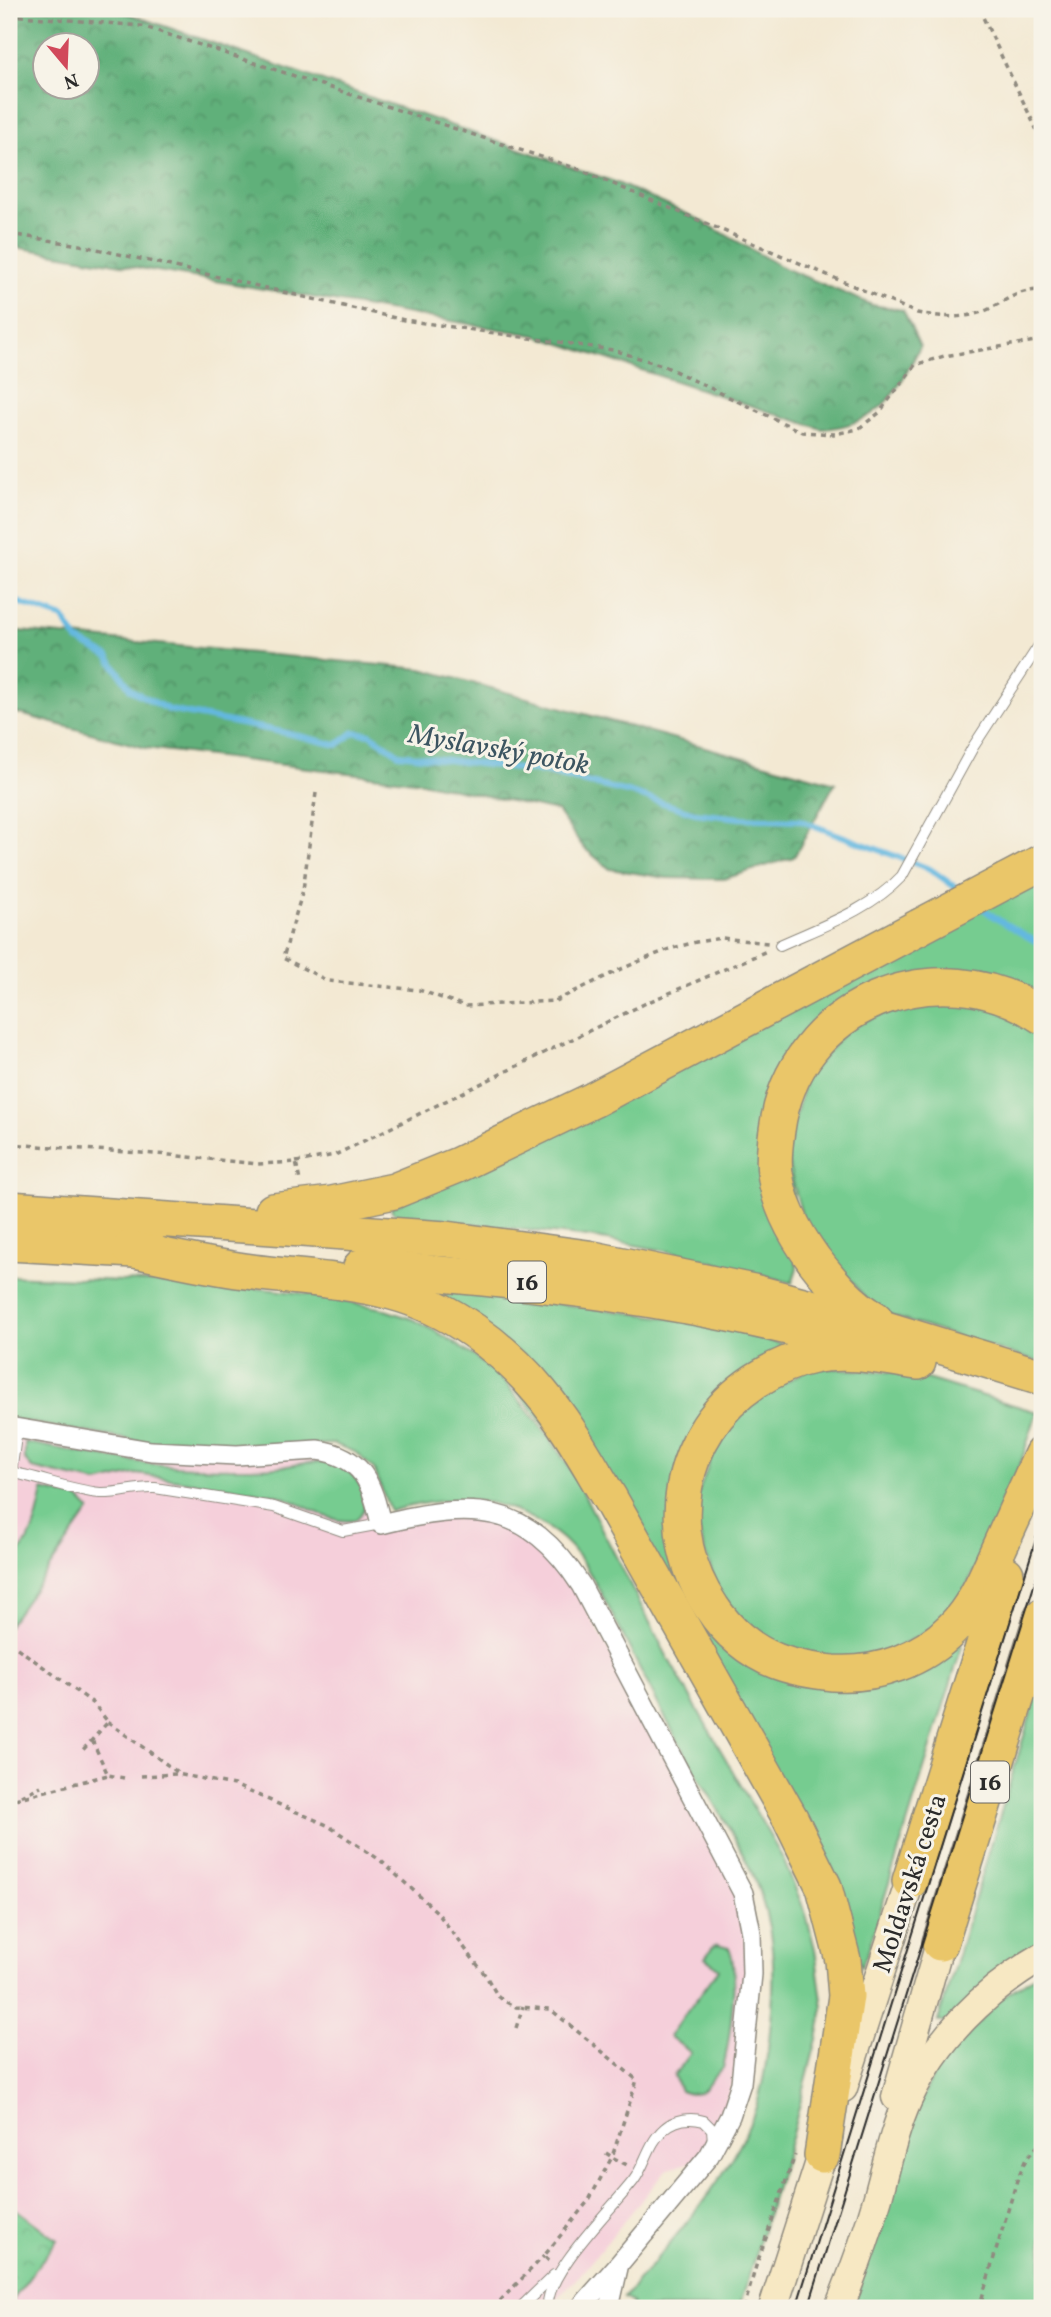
<svg xmlns="http://www.w3.org/2000/svg" width="1051" height="2317" viewBox="0 0 1051 2317" font-family="Vollkorn,serif">
  <style>
    .built { fill: #f5cfda }
    .grass { fill: #76cc90; stroke: #507c5e; stroke-width: 2 }
    .forest { fill: url(#forest-crowns); stroke: #466e52; stroke-width: 2; fill-rule: evenodd }
    .park { fill: url(#park-crowns); stroke: #507c5e; stroke-width: 2 }
    .lines { fill: none; stroke-linecap: round; stroke-linejoin: round }
    .stream { stroke: #64b8e0; stroke-width: 6 }
    .lane-casing { stroke: #8f8a7f; stroke-width: 12 }
    .street-casing { stroke: #8f8a7f; stroke-width: 22 }
    .secondary-casing { stroke: #8f8a7f; stroke-width: 31 }
    .highway-casing { stroke: #8f8a7f; stroke-width: 38 }
    .path { stroke: #8f8a7f; stroke-width: 3.5; stroke-dasharray: 5 5; stroke-linecap: butt }
    .lane { stroke: #fff; stroke-width: 10 }
    .street { stroke: #fff; stroke-width: 19 }
    .secondary { stroke: #f7e8c3; stroke-width: 28 }
    .highway { stroke: #eac669; stroke-width: 35 }
    .tram { stroke: #2b2b2b; stroke-width: 2 }
    .highway-bridge-casing { stroke: #8f8a7f; stroke-width: 38; stroke-linecap: butt }
    .highway-bridge { stroke: #eac669; stroke-width: 35 }
    .labels { text-anchor: middle; stroke-width: 6; stroke-linejoin: round; paint-order: stroke }
    .shield { fill: #f7f3e8; stroke: #686764; stroke-width: 2 }
    .shield-label { font-size: 24px; font-weight: bold; fill: #2b2b2b }
    .street-label { font-size: 26px; fill: #2b2b2b; stroke: #f7f3e8 }
    .water-label { font-size: 28px; font-style: italic; fill: #3c5561; stroke: #f7f3e8 }
  </style>
  <defs>
    <pattern id="forest-crowns" width="20" height="18" patternUnits="userSpaceOnUse" patternTransform="scale(1.75)"><rect width="20" height="18" fill="#60b07a"/><path d="M2 6a3 3 0 1 1 6 0M12 15a3 3 0 1 1 6 0" fill="none" stroke="#4f8f64"/></pattern>
    <pattern id="park-crowns" width="20" height="18" patternUnits="userSpaceOnUse" patternTransform="scale(1.75)"><rect width="20" height="18" fill="#76cc90"/><path d="M2 6a3 3 0 1 1 6 0M12 15a3 3 0 1 1 6 0" fill="none" stroke="#66af7c"/></pattern>
  </defs>
  <rect width="100%" height="100%" fill="#f7f3e8"/>
  <filter id="ink" filterUnits="userSpaceOnUse"><feTurbulence type="fractalNoise" baseFrequency=".0143" numOctaves="2"/><feDisplacementMap in="SourceGraphic" scale="14" xChannelSelector="R" yChannelSelector="G"/><feConvolveMatrix kernelMatrix="1 2 1 2 8 2 1 2 1" color-interpolation-filters="sRGB"/></filter>
  <filter id="wash" filterUnits="userSpaceOnUse"><feTurbulence type="fractalNoise" baseFrequency=".00686" numOctaves="4" result="noise"/><feDisplacementMap in="SourceGraphic" scale="28" xChannelSelector="R" yChannelSelector="G"/><feGaussianBlur stdDeviation="1.57" result="paint"/><feColorMatrix in="noise" values="0 0 0 0 0 0 0 0 0 0 0 0 0 0 0 0 0 1.4 0 .05"/><feComposite in="paint" operator="in"/></filter>
  <g filter="url(#wash)">
    <rect width="100%" height="100%" fill="#f3e9d3"/>
    <polygon class="built" points="9,1427 330,1452 381,1524 469,1511 551,1546 743,1893 749,2027 709,2156 666,2170 581,2274 547,2308 9,2308"/>
    <g class="grass">
      <polygon points="1042,876 1042,1002 952,973 785,1070 797,1268 792,1283 683,1254 596,1238 397,1215 392,1211 391,1208"/>
      <polygon points="929,996 1018,1014 1042,1029 1042,1363 891,1316 872,1306 804,1224 786,1154 805,1079 849,1027"/>
      <path d="M 9,1276 L 236,1286 L 300,1293 L 379,1308 L 415,1320 L 444,1336 L 475,1357 L 503,1380 L 550,1438 L 574,1475 L 668,1658 L 783,1859 L 806,1914 L 815,1949 L 823,2008 L 817,2039 L 791,2138 L 739,2308 L 631,2308 L 633,2303 L 624,2298 C 670,2241 725,2186 752,2118 C 764,2088 768,2052 771,2020 C 775,1979 775,1939 762,1900 C 745,1846 705,1791 678,1741 C 657,1703 637,1663 617,1624 C 601,1594 584,1554 555,1533 C 499,1493 454,1494 390,1511 L 374,1469 L 355,1452 L 334,1444 L 278,1446 L 149,1443 L 9,1419 Z"/>
      <polygon points="445,1289 717,1324 781,1344 781,1349 740,1380 673,1537 777,1672 956,1642 962,1646 867,1954 861,1967 683,1605 443,1295"/>
      <polygon points="811,1367 907,1373 1037,1412 1006,1509 949,1620 868,1663 785,1653 723,1606 692,1511 725,1419"/>
      <path d="M 25,1442 C 81,1453 138,1465 195,1467 C 221,1468 249,1469 276,1467 C 295,1466 314,1459 334,1464 C 357,1470 378,1503 355,1520 C 328,1526 300,1499 272,1494 L 144,1475 L 135,1474 L 98,1483 L 32,1468 L 25,1460 Z"/>
      <path d="M 43,1490 L 78,1498 L 90,1510 L 9,1625 L 9,1564 C 34,1538 36,1525 43,1490 Z"/>
      <polygon points="1042,1684 1042,1945 945,2023 938,2021 1039,1686"/>
      <path d="M 717,1945 L 729,1948 C 740,1968 729,2045 723,2068 C 706,2079 708,2102 680,2091 L 674,2076 L 691,2053 L 669,2036 L 719,1969 L 705,1958 L 713,1947 Z"/>
      <polygon points="1042,1971 1042,2308 853,2308 906,2130 936,2070 1002,1997"/>
    </g>
    <g class="forest">
      <path d="M 9,9 L 115,9 L 615,182 L 698,219 L 782,267 L 872,305 L 903,310 L 920,347 C 896,394 880,425 822,429 L 534,335 L 9,246 ZM 46,46 L 88,46 L 88,88 L 46,88 Z"/>
      <polygon points="9,630 422,669 835,783 794,857 724,879 667,878 610,869 584,848 557,811 421,782 146,748 9,711"/>
    </g>
    <polygon class="park" points="9,2204 57,2240 9,2305"/>
    <g class="lines">
      <g class="stream">
        <polyline points="9,603 18,602 63,618 77,640 108,656 131,690 169,710 282,732 337,745 354,732 370,734 399,754 544,772 631,793 695,813 740,818 799,820 930,869 962,892"/>
        <polyline points="981,907 997,919 1042,945"/>
      </g>
    </g>
  </g>
  <g filter="url(#ink)">
    <g class="lines">
      <defs>
        <g id="lane">
          <path d="M 780,945 C 822,926 870,910 902,876 L 973,747 L 1042,641"/>
          <path d="M 9,1472 C 39,1477 69,1490 100,1493 C 119,1494 136,1487 155,1488 L 274,1507 L 343,1531 L 381,1524"/>
          <polyline points="11,1473 17,1429"/>
          <polyline points="520,2308 554,2275"/>
          <path d="M 548,2308 C 544,2274 612,2209 634,2180 C 645,2165 649,2142 664,2129 C 675,2119 690,2117 704,2121 L 712,2129 L 713,2142"/>
        </g>
        <g id="street">
          <path d="M 9,1427 L 151,1451 L 237,1455 L 317,1450 C 363,1456 372,1484 381,1524 C 472,1502 526,1500 581,1585 L 743,1893 L 751,1933 L 752,1974 L 741,2083 L 730,2116 L 709,2156 L 619,2264 L 580,2308"/>
          <polyline points="609,2308 618,2268"/>
        </g>
        <g id="secondary">
          <polyline points="843,2088 910,1881"/>
          <polyline points="896,2097 940,1943"/>
          <polyline points="773,2308 828,2137"/>
          <path d="M 839,2308 C 854,2271 867,2235 878,2197 C 887,2164 894,2130 908,2099 C 936,2039 985,1990 1042,1957"/>
        </g>
        <g id="highway">
          <polyline points="1006,881 1042,862"/>
          <polyline points="9,1209 446,1239 588,1258 753,1292 833,1313 1042,1377"/>
          <polyline points="273,1211 332,1204 394,1191 458,1165 593,1100 919,927"/>
          <polyline points="9,1243 152,1251"/>
          <path d="M 130,1249 C 168,1257 206,1266 245,1271 C 294,1278 344,1279 392,1292 C 449,1307 503,1347 540,1392 C 567,1424 588,1463 610,1499 L 790,1818 L 824,1887 L 843,1960 L 846,1996 L 822,2155"/>
          <path d="M 361,1267 C 522,1280 682,1297 838,1340"/>
          <path d="M 875,1319 C 851,1306 831,1282 814,1260 C 795,1234 779,1205 775,1173 C 773,1160 775,1144 777,1130 C 793,1003 939,946 1042,1016"/>
          <path d="M 918,1362 C 884,1357 847,1349 813,1356 C 792,1360 772,1370 755,1381 C 677,1433 660,1532 712,1608 C 727,1631 750,1651 776,1661 C 794,1668 814,1671 833,1673 C 877,1676 922,1660 953,1628 C 976,1605 987,1574 1000,1546 C 1014,1515 1028,1485 1042,1454"/>
          <polyline points="910,1881 1006,1574"/>
          <polyline points="940,1943 1042,1616"/>
        </g>
      </defs>
      <use href="#lane" class="lane-casing"/>
      <use href="#street" class="street-casing"/>
      <use href="#secondary" class="secondary-casing"/>
      <use href="#highway" class="highway-casing"/>
      <g class="path">
        <polyline points="979,9 1042,141"/>
        <path d="M 9,15 L 142,26 L 578,169 L 917,313 C 940,317 964,320 987,310 C 1010,299 1016,290 1042,290"/>
        <polyline points="9,234 80,245 404,320 613,350 662,365 802,432 835,434 858,429 879,413 915,365 944,356 1042,340"/>
        <polyline points="316,793 303,890 283,958 328,981 419,990 465,1006 555,1001 621,969 669,949 696,942 722,938 768,943"/>
        <polyline points="9,1144 170,1155 257,1164 296,1162 300,1181"/>
        <polyline points="296,1162 335,1155 644,1004 769,950"/>
        <polyline points="9,1642 93,1703 108,1722 81,1752"/>
        <polyline points="108,1722 180,1774"/>
        <polyline points="92,1740 108,1775 124,1778"/>
        <polyline points="141,1776 177,1774 234,1785 327,1825 380,1860 437,1912 486,1976 497,1995 504,2001 516,2007 550,2009 637,2080 612,2157 627,2165"/>
        <polyline points="21,1796 41,1786"/>
        <polyline points="15,1799 108,1775"/>
        <polyline points="516,2028 523,2006"/>
        <polyline points="549,2261 544,2256 589,2200 612,2157 606,2153"/>
        <polyline points="493,2308 544,2256"/>
        <polyline points="744,2308 756,2266 795,2155"/>
        <polyline points="979,2308 1017,2180 1026,2159 1042,2141"/>
      </g>
      <use href="#lane" class="lane"/>
      <use href="#street" class="street"/>
      <use href="#secondary" class="secondary"/>
      <use href="#highway" class="highway"/>
      <g class="tram">
        <polyline points="796,2308 1042,1520"/>
        <polyline points="808,2308 1042,1560"/>
      </g>
      <defs>
        <polyline id="highway-bridge" points="919,927 1006,881"/>
      </defs>
      <use href="#highway-bridge" class="highway-bridge-casing"/>
      <use href="#highway-bridge" class="highway-bridge"/>
    </g>
  </g>
  <g class="labels">
    <g class="shield">
      <rect x="508" y="1261.5" width="38" height="41" rx="5"/>
      <rect x="971" y="1761.5" width="38" height="41" rx="5"/>
    </g>
    <g class="shield-label">
      <text x="527" y="1290">16</text>
      <text x="990" y="1790">16</text>
    </g>
    <g class="street-label">
      <text transform="translate(909 1883) rotate(-72)" y="9">Moldavská cesta</text>
    </g>
    <g class="water-label">
      <text transform="translate(499 748) rotate(10)" y="10">Myslavský potok</text>
    </g>
  </g>
  <rect width="1051" height="2317" fill="none" stroke="#f7f3e8" stroke-width="35"/>
  <g transform="translate(66 66) rotate(161)"><circle r="33" fill="#f7f3e8" stroke="#a5a39c" stroke-width="2"/>
  <path d="M0-5L12 26L0 18L-12 26Z" fill="#d1495b"/>
  <text y="-10" font-size="19" font-weight="bold" text-anchor="middle" fill="#2b2b2b">N</text>
  </g>
</svg>
